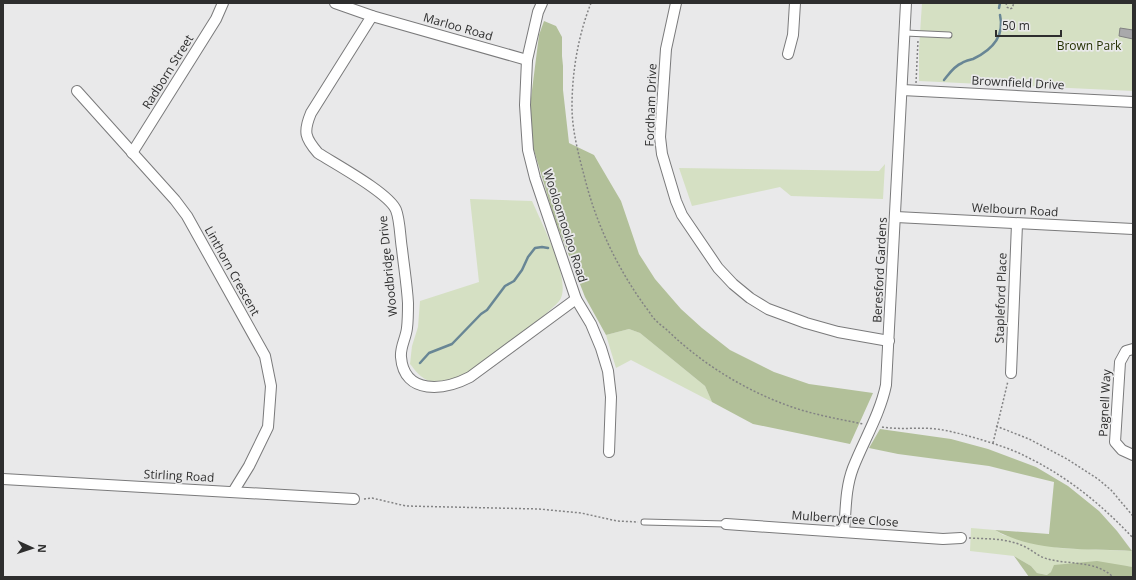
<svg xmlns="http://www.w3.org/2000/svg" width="1136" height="580" viewBox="0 0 1136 580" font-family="'Open Sans',sans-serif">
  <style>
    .green { fill: #d5e0c3 }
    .forest { fill: #b2c099 }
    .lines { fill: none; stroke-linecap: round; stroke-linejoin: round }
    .stream { stroke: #688695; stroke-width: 2.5 }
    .building { fill: #a9a9ab; stroke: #818182 }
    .lane-casing { stroke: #7a7a7b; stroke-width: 7 }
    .street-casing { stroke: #7a7a7b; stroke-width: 12 }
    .path { stroke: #838384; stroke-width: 1.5; stroke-dasharray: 2 2; stroke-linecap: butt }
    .lane { stroke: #fff; stroke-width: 5 }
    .street { stroke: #fff; stroke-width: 10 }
    .labels { text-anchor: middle; stroke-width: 3.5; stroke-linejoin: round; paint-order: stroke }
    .street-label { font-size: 12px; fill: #2e2e2e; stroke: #e9e9ea }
    .park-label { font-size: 12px; fill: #243002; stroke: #e9e9ea }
  </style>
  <rect width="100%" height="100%" fill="#e9e9ea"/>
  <g class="green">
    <polygon points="922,3 1133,3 1133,91 919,81 919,49"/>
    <polygon points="885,164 883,199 791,196 780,187 692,206 679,168 879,171"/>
    <path d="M 470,199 L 532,201 C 541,222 570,277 561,298 C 557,309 476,369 463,375 C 456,378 438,383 430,381 C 421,379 415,370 410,364 L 412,346 L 418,327 L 420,301 L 479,282 Z"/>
    <polygon points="629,329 640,333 705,386 712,402 631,360 616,368 606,335"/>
    <polygon points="971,528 995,530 1003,535 1059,548 1132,551 1133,554 1133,567 1126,566 1051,572 1048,575 1037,573 1031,566 1014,556 970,551"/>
  </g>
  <g class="forest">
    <polygon points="544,21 556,26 562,37 562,56 563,66 563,90 569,143 594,155 621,201 639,254 655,279 681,309 702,328 730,350 774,372 809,384 873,393 850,444 753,424 712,402 705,386 640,333 629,329 606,335 585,297 554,217 533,147 530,106 539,35"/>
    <path d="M 880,429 L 951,439 L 988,449 L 1036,467 L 1068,486 L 1099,511 L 1117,531 L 1132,551 C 1087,548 1036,553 995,530 L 1049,534 L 1054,482 L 989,466 L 898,454 L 869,448 Z"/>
    <polygon points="1014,556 1031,566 1037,573 1047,575 1051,572 1054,565 1097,561 1133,567 1133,577 1029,577"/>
  </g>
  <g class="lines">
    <g class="stream">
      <polyline points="999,8 1000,3"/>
      <path d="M 944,80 C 949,74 954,66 962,63 C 965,61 970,60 973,59 C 992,50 1005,37 1000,15"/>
      <polyline points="420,363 429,353 452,344 481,314 487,310 505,286 514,281 522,270 528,257 535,248 542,247 548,248"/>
    </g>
  </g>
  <polygon class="building" points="1120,28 1133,30 1133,39 1119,36"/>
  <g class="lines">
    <defs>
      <g id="lane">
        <polyline points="905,33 949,35"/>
        <polyline points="644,522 726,524"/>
      </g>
      <g id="street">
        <polyline points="335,3 372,16 527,60"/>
        <polyline points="542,3 538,12 527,60 525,105 528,150 535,178 576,299 591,324 601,348 608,371 611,397 609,452"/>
        <polyline points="676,3 666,49 660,137 662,154 676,201 682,215 718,268 733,284 750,298 768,309 806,323 838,332 889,341"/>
        <path d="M 372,16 L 311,113 C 303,132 305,138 318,153 C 335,164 389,193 396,210 C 400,220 400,237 402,249 C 404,267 407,285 408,303 C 408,311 408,320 407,328 C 406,338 400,347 401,357 C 404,396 445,390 470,377 L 576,299"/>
        <polyline points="788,54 793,35 795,3"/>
        <polyline points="902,90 1133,102"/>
        <polyline points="77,91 175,200 187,216 265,356 271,386 268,427 249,466 233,492"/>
        <polyline points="132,153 216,19 223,3"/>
        <polyline points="896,217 1133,229"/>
        <polyline points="1133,349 1126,351 1120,362 1115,442 1122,450 1133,455"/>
        <polyline points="1011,373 1017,224"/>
        <polyline points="3,479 354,499"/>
        <polyline points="726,524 943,539 961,538"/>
        <path d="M 844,532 C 846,511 845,489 853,468 C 864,440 880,414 886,385 L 906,3"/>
      </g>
    </defs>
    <use href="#lane" class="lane-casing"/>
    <use href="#street" class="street-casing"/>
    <g class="path">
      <path d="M 591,3 C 578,36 572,72 572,107 C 572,129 578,153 584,175 C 596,225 619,272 650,313 C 654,320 661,325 667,330 C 702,364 746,391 792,407 C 815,415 839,419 863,424"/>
      <polyline points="1006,3 1007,7 1010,9 1012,8 1014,3"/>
      <polyline points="916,83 918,40"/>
      <polyline points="996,426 1029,439 1067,459 1098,479 1111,490 1133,516"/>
      <path d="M 882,427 C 900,430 919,427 937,429 C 951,431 965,435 979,439 C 995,444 1012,449 1027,457 C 1068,477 1102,505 1133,538"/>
      <polyline points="993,443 1008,381"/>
      <polyline points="364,499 372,498 406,506 539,509 581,513 617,521 638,522"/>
      <path d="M 969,538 C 987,539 1004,538 1021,545 C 1030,548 1038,557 1048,559 C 1070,565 1095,560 1113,577"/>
    </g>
    <use href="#lane" class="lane"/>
    <use href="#street" class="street"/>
  </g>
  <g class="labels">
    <g class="street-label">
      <text transform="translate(458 27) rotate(16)" y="4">Marloo Road</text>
      <text transform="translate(168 72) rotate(-58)" y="4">Radborn Street</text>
      <text transform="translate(1018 83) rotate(3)" y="4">Brownfield Drive</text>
      <text transform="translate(651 105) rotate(-88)" y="4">Fordham Drive</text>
      <text transform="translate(1015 210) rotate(3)" y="4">Welbourn Road</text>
      <text transform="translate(565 226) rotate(72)" y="4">Wooloomooloo Road</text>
      <text transform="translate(388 266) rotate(-96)" y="4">Woodbridge Drive</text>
      <text transform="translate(880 270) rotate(-87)" y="4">Beresford Gardens</text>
      <text transform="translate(232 271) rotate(61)" y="4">Linthorn Crescent</text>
      <text transform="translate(1001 298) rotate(-88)" y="4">Stapleford Place</text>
      <text transform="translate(1105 403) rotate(-87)" y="4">Pagnell Way</text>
      <text transform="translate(179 476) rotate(3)" y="4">Stirling Road</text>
      <text transform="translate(845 519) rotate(4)" y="4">Mulberrytree Close</text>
    </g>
    <g class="park-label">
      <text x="1089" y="50">Brown Park</text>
    </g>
  </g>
  <rect width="1136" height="580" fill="none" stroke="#2e2e2e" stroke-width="8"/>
  <g transform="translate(32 548) rotate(93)" stroke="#e9e9ea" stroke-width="3" paint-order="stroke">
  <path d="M0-3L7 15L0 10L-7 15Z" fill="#2e2e2e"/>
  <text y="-6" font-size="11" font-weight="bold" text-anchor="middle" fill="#2e2e2e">N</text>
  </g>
  <path d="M996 30v6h65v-6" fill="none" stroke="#2e2e2e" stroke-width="2"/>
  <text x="1002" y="30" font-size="12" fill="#2e2e2e" stroke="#e9e9ea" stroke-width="3" paint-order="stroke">50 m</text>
</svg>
